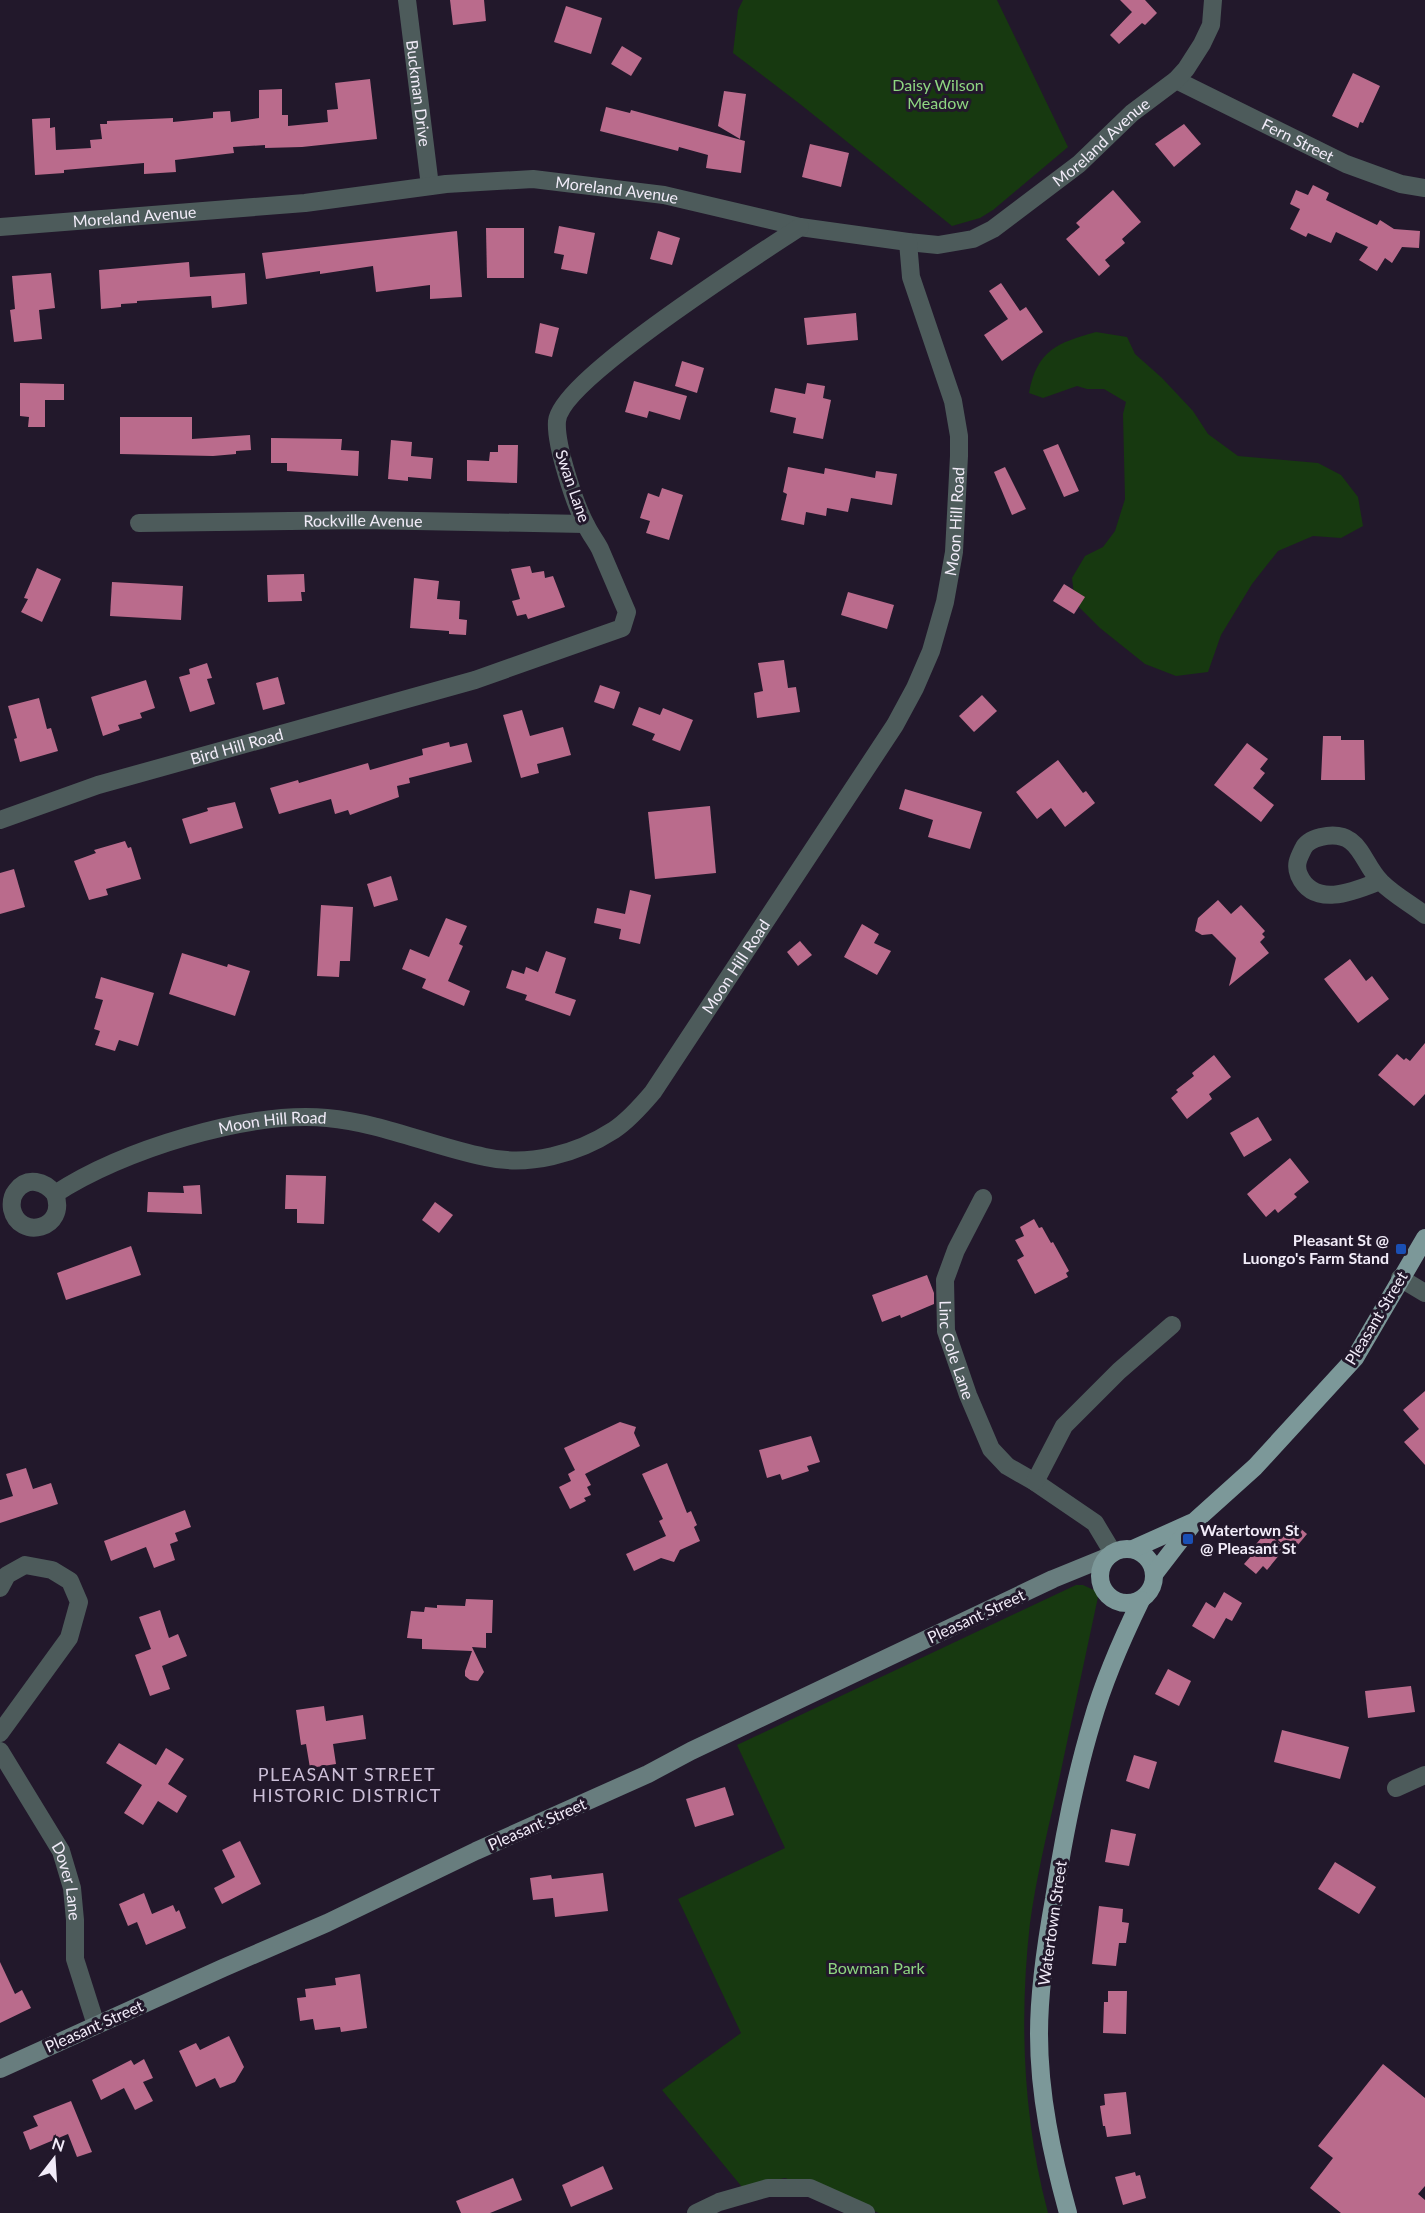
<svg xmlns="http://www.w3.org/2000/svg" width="1425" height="2213" viewBox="0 0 1425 2213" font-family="Lato,sans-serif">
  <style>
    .green { fill: #173910 }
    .building { fill: #ba6b8c }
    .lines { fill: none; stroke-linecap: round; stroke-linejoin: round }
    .street { stroke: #4d5b5b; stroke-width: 18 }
    .secondary { stroke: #687d7e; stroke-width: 18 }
    .primary { stroke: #7c9899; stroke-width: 18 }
    .transit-dot { fill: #1a4fb4; stroke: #22182b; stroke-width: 2 }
    .labels { text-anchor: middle; stroke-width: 6; stroke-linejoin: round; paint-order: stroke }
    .park-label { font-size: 16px; fill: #8ed681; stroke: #22182b }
    .street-label { font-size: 16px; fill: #f1ebf8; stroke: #22182b }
    .poi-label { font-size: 16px; font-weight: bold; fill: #f1ebf8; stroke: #22182b; text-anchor: end }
    .neighbourhood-label { font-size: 18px; letter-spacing: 1.5px; fill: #ccbfd8; stroke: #22182b }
  </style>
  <rect width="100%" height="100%" fill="#22182b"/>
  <g class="green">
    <polygon points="743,0 997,0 1068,147 993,210 980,218 952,226 800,104 733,53 738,10"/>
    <path d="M 1096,332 L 1127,337 L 1135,354 L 1162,378 L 1193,411 L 1208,434 L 1238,456 L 1318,463 L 1341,475 L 1358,497 L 1363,526 L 1341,538 L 1313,536 L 1278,551 L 1252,584 L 1221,635 L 1208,672 L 1176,676 L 1145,664 L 1100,628 L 1075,603 L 1072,578 L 1085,556 L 1103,547 L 1115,531 L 1125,499 L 1123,414 L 1126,402 L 1104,389 L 1087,389 L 1077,386 L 1043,398 L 1029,393 C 1037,350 1057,343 1096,332 Z"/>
    <path d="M 1076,1585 L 1083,1585 L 1096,1591 L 1098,1597 C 1084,1663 1070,1728 1056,1794 C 1046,1837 1036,1880 1030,1923 C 1019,2019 1023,2119 1048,2213 L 879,2213 L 785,2178 L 742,2187 L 662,2090 L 741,2033 L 678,1899 L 785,1848 L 737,1745 Z"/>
  </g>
  <g class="building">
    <polygon points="450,0 484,0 486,21 453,25"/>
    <polygon points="1120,0 1145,0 1157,13 1145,25 1142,23 1119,44 1110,35 1132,12"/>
    <polygon points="566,6 602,18 591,54 554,42"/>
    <polygon points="622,46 642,58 631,76 611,64"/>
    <polygon points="1353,73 1380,86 1363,123 1360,122 1358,128 1332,116"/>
    <polygon points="370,79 377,139 302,147 265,148 265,145 233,147 234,153 175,160 176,172 144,174 144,163 64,170 64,173 35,175 32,119 50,118 50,128 55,127 56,150 91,148 90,140 102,139 100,124 107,124 107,121 173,118 173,122 213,118 213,112 230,111 231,122 259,118 259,90 282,89 282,115 288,115 288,126 328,122 327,110 338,109 335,83"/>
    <polygon points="724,91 746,94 740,139 718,126"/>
    <polygon points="606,107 630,113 631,110 745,141 741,173 706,168 708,155 679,147 678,151 600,131"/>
    <polygon points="1184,124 1201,144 1174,167 1155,144"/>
    <polygon points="810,144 849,153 841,187 802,177"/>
    <polygon points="1313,185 1329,193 1326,200 1377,225 1380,220 1394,229 1420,231 1419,248 1402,247 1392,263 1385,258 1377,271 1359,260 1368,247 1336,232 1331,243 1308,233 1306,237 1290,229 1300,209 1290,204 1296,190 1308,195"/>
    <polygon points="1113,190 1141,222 1122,239 1125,243 1105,260 1110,266 1099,276 1066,239 1080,227 1076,223"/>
    <polygon points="559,226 595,233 587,274 561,269 564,255 554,253"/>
    <polygon points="486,228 524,228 524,278 487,278"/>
    <polygon points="457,231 462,297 430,299 430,285 376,292 373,266 320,274 320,271 266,279 262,253"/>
    <polygon points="658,231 680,238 672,265 650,259"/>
    <polygon points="189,262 190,277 245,273 247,304 212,308 211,296 137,301 137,303 121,304 121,307 101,309 99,270"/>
    <polygon points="51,273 55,308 39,310 42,339 14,342 10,310 15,309 12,276"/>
    <polygon points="1001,283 1020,311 1026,307 1043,332 1002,361 984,335 1008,319 989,291"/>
    <polygon points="856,313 858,340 807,345 804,318"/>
    <polygon points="540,323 559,328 552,357 535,353"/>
    <polygon points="682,361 704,368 697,393 675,386"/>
    <polygon points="634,381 687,396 680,420 649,411 647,418 625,412"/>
    <polygon points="20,383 64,384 64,400 45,400 45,427 28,427 29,417 20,416"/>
    <polygon points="807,383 825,386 823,398 831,400 823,439 793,433 796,418 770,412 775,388 805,394"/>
    <polygon points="120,417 192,417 192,439 250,435 251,450 236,451 236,454 213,456 120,454"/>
    <polygon points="271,438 342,439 341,450 359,451 358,476 287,471 287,463 271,463"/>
    <polygon points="391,440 412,442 411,456 433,458 431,479 408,477 408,481 388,479"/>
    <polygon points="1058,444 1079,491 1064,497 1043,450"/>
    <polygon points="498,445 518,445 517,483 467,481 467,460 489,461 490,452 498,452"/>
    <polygon points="788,467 824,474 825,468 875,478 876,471 897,474 892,505 851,498 848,512 827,508 826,516 806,512 804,525 781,520 787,494 783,492"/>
    <polygon points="1005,467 1026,509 1012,515 994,472"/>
    <polygon points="662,488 683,495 669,540 646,533 650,521 640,518 648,493 659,497"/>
    <polygon points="530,566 532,573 544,571 545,578 553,576 565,607 528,619 526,614 517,616 512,601 520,599 511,569"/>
    <polygon points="37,568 61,579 42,622 21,612 28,599 24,598"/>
    <polygon points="304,574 305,592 301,592 302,601 268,602 267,575"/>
    <polygon points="414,578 439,581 437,599 460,601 459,619 467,620 466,635 449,634 449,631 410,628"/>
    <polygon points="112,582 183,586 181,620 110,616"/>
    <polygon points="1064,584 1085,597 1074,614 1053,601"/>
    <polygon points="848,592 894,605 887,629 841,615"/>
    <polygon points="784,660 788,688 796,687 800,712 757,718 754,693 763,691 758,663"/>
    <polygon points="207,663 212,678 207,679 215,704 190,712 179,677 190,674 189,669"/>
    <polygon points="278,677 285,704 263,710 256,683"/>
    <polygon points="146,680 155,708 140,713 142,718 118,725 120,730 103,736 91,697"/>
    <polygon points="600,685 620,692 614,709 594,702"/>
    <polygon points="982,695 997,711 974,732 959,716"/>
    <polygon points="39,698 47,729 51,728 58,751 20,762 14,739 17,738 8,706"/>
    <polygon points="639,707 660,715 663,708 693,720 680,751 652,740 655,734 632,725"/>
    <polygon points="522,710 530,736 563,727 571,755 537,764 539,773 521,778 503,715"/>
    <polygon points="1323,736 1341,736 1341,740 1364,740 1365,780 1321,780"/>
    <polygon points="449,742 450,747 467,743 472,762 409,778 410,783 397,786 399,797 350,815 348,810 335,814 331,799 279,814 270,788 298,780 299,783 368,763 370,770 423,755 422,749"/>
    <polygon points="1247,743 1268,759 1260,769 1265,773 1253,788 1274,805 1261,822 1214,785"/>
    <polygon points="1058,760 1083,793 1086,791 1095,803 1065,827 1051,808 1037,819 1016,792"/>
    <polygon points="905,789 982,812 970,849 928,837 933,820 899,809"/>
    <polygon points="235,802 243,828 190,844 182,819 208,811 207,808"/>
    <polygon points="710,806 716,873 655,879 648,812"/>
    <polygon points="125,841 128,848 131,847 141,879 106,889 108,895 89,900 74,861 96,853 94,850"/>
    <polygon points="14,869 25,907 0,914 0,873"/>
    <polygon points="391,876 398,900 374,907 367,884"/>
    <polygon points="630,890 651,895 640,944 619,939 621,929 594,923 597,908 625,914"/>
    <polygon points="1218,900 1231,914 1241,905 1265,931 1262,934 1265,937 1260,942 1269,953 1229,986 1236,958 1212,934 1202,935 1195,931 1198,918"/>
    <polygon points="321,905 353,907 350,961 340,961 339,977 317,976"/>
    <polygon points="446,918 467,926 459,944 463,946 448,981 470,991 464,1006 422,988 426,979 402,969 410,949 429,957"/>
    <polygon points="862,924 879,934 874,943 891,951 877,975 844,957"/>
    <polygon points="800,941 812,955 798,966 787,952"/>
    <polygon points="546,951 566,958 555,993 576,1000 570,1016 525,1000 527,995 506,988 512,970 524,974 526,967 538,972"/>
    <polygon points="182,953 227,967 228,964 250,971 235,1016 169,994"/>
    <polygon points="1350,959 1366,981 1372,976 1389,999 1358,1023 1324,979"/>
    <polygon points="101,977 154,993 138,1046 119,1040 115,1051 95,1045 100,1031 94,1029 103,1000 95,998"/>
    <polygon points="1425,1043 1425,1094 1414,1106 1378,1075 1397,1054 1404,1060 1406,1058 1410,1061"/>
    <polygon points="1214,1055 1231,1077 1209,1094 1212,1099 1187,1119 1171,1098 1178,1092 1176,1090 1194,1076 1192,1073"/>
    <polygon points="1258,1117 1272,1140 1244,1157 1230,1133"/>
    <polygon points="1290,1158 1309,1182 1294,1194 1297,1197 1278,1213 1275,1209 1266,1217 1247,1194"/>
    <polygon points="286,1175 326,1176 324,1224 297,1223 297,1209 285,1209"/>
    <polygon points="200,1185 202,1214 147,1212 148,1192 184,1193 183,1186"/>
    <polygon points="435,1202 453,1215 439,1233 422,1220"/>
    <polygon points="1034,1219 1039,1228 1042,1227 1051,1243 1053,1242 1069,1271 1066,1273 1068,1277 1035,1294 1017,1260 1024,1256 1015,1240 1024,1236 1020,1227"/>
    <polygon points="131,1246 141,1275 66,1300 57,1273"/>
    <polygon points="927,1275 934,1293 934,1304 901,1318 900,1315 882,1322 872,1295"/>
    <polygon points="1425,1391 1425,1465 1404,1442 1419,1429 1403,1410"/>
    <polygon points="620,1422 636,1427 634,1433 640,1446 585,1474 591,1485 587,1487 591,1495 584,1498 586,1501 570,1509 559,1487 571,1481 568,1474 575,1470 564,1448"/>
    <polygon points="811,1436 820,1462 807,1466 809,1471 782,1480 780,1474 767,1478 759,1450"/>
    <polygon points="667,1463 687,1513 691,1511 697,1525 694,1527 700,1541 680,1550 674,1562 661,1558 634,1571 626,1554 666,1536 659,1521 663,1519 642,1474"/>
    <polygon points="26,1468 33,1489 51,1483 58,1504 0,1523 0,1500 13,1496 6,1474"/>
    <polygon points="185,1510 191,1527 175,1533 178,1541 170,1544 175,1560 154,1568 146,1547 111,1561 104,1541"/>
    <polygon points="1293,1522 1307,1534 1292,1552 1278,1540"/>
    <polygon points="1266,1532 1285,1548 1267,1570 1263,1566 1256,1574 1244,1564 1251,1556 1248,1554"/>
    <polygon points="1224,1592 1242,1603 1232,1621 1226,1618 1214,1639 1192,1626 1206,1602 1215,1608"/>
    <polygon points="466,1599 493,1600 492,1633 486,1633 486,1648 472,1647 484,1672 478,1681 470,1680 465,1676 465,1671 472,1651 422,1649 422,1639 407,1638 411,1611 424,1612 425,1607 437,1608 437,1605 465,1606"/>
    <polygon points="160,1610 169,1638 178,1634 187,1656 162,1666 170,1689 150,1696 135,1655 151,1649 139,1617"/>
    <polygon points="1168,1669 1191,1681 1179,1706 1155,1694"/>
    <polygon points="1411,1686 1415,1712 1368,1718 1365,1691"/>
    <polygon points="324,1706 326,1721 363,1715 366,1739 333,1744 336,1764 310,1768 306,1744 301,1745 296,1710"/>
    <polygon points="1282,1730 1349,1747 1340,1779 1274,1762"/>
    <polygon points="119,1743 156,1765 166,1748 184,1759 168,1784 187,1796 177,1813 158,1801 143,1825 124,1813 142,1785 106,1763"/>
    <polygon points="1134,1755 1157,1762 1149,1789 1126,1781"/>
    <polygon points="725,1787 734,1815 695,1827 686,1799"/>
    <polygon points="1111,1829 1136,1834 1129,1866 1105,1862"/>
    <polygon points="240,1841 261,1884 222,1904 214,1888 235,1877 222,1850"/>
    <polygon points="1335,1862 1376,1887 1359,1914 1318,1889"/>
    <polygon points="603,1873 608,1911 555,1917 553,1898 533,1900 530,1878 551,1875 552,1879"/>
    <polygon points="144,1893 152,1914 173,1905 176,1912 179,1910 186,1928 146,1945 137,1922 128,1926 119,1904"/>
    <polygon points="1099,1906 1123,1909 1122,1922 1129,1923 1126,1943 1119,1943 1116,1966 1092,1964"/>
    <polygon points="0,1962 15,1994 22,1990 31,2008 0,2023"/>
    <polygon points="360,1974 367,2028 341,2032 340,2027 315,2030 313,2019 300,2021 297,1998 306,1997 305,1989 336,1985 335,1978"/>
    <polygon points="1108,1991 1127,1991 1126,2034 1103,2033 1104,2002 1108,2002"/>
    <polygon points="229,2036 244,2067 235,2082 220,2088 215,2078 196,2087 179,2051 196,2043 200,2050"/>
    <polygon points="144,2059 153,2078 143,2082 153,2101 135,2110 124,2088 101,2100 92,2080 131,2060 134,2065"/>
    <polygon points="1383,2064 1425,2098 1425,2186 1418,2194 1425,2200 1425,2213 1341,2213 1310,2188 1333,2158 1318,2146"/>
    <polygon points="1126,2092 1131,2134 1107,2137 1105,2126 1103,2126 1100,2106 1105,2105 1104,2094"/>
    <polygon points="71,2101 92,2152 77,2157 68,2134 30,2150 23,2132 38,2126 33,2116"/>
    <polygon points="603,2166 613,2189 571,2207 562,2185"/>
    <polygon points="1135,2172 1136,2176 1140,2175 1146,2198 1123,2205 1115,2177"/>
    <polygon points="513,2178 522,2200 490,2213 461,2213 456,2201"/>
  </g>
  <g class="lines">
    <g class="street">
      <path id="s1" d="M 407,0 L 430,186"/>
      <path id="s2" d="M 1176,80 L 1346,164 L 1401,184 L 1425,188"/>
      <path id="s3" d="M 0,227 L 305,203 L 446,184 L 533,179 L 664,195 L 800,227 L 908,242 L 938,245 L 973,239 L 993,229 L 1079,164 L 1132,113 L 1176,80 L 1186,69 L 1202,44 L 1211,25 L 1213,0"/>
      <path id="s4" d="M 139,523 L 362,520 L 585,524"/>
      <path id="s5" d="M 0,820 L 98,785 L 475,680 L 622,628 L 627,612 C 618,591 609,570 600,549 C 596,541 590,534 586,525 C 575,505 555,444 557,421 C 561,379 758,255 800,227"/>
      <path d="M 1380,881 C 1355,891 1314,909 1299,875 C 1295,865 1298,859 1303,849 C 1306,842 1313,839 1321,837 C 1361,828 1361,863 1381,882 C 1394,895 1411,904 1425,915"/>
      <path id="s6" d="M 55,1194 C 68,1229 19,1241 12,1209 C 11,1202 12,1196 16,1191 C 27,1176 45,1181 55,1194 C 122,1150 247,1111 327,1118 C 382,1123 431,1146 485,1157 C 529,1167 577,1154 614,1130 C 629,1120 642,1105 653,1092 L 895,725 L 915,688 L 931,651 L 945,602 L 954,552 L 959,456 L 959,436 L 953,401 L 911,277 L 908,242"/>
      <path id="s7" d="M 983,1198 L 956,1250 L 945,1280 L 946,1331 L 968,1395 L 991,1449 L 1007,1466 L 1035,1482 L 1095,1523 L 1113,1553"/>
      <polyline points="1400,1278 1425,1293"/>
      <polyline points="1035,1482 1064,1426 1119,1371 1172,1325"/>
      <polyline points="0,1588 7,1575 25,1565 52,1570 70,1581 79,1602 69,1638 0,1733"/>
      <path id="s8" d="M 0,1751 L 61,1851 L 72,1888 L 75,1920 L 75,1959 L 96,2025"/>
      <polyline points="1396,1788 1425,1775"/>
      <polyline points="696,2213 719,2202 768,2188 810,2188 866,2213"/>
    </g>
    <polyline class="secondary" points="0,2069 223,1968 327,1923 476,1851 648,1774 691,1751 1053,1579 1107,1557"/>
    <g class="primary">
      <circle cx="1127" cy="1576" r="27"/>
      <polyline points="1133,1549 1191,1523"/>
      <polyline points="1155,1573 1195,1521 1255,1467 1355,1358 1425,1238"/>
      <path d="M 1068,2213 C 1052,2155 1039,2095 1039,2034 C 1039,1990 1046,1943 1054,1899 C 1063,1841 1075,1778 1092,1722 C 1104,1680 1122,1639 1141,1600"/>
    </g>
  </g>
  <g class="transit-dot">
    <rect x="1395" y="1243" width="12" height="12" rx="3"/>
    <rect x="1182" y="1533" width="12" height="12" rx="3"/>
  </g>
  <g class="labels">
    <g class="park-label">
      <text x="938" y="91">Daisy Wilson<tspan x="938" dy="18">Meadow</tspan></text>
      <text x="876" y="1974">Bowman Park</text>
    </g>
    <g class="street-label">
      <text dy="6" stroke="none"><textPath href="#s1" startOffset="94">Buckman Drive</textPath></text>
      <text dy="6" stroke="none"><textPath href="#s2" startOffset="136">Fern Street</textPath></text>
      <text dy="6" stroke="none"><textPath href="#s3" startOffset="1143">Moreland Avenue</textPath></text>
      <text dy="6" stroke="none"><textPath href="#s3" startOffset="620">Moreland Avenue</textPath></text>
      <text dy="6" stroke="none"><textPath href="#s3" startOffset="135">Moreland Avenue</textPath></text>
      <text transform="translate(573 486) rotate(71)" y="6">Swan Lane</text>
      <text dy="6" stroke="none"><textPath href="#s4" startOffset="224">Rockville Avenue</textPath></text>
      <text dy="6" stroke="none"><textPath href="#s6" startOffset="1437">Moon Hill Road</textPath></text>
      <text dy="6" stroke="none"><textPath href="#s5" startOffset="248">Bird Hill Road</textPath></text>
      <text dy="6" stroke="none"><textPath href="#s6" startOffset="933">Moon Hill Road</textPath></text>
      <text dy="6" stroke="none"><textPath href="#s6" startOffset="375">Moon Hill Road</textPath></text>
      <text transform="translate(1376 1318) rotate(-59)" y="6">Pleasant Street</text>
      <text dy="6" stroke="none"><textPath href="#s7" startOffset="162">Linc Cole Lane</textPath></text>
      <text transform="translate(976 1616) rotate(-25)" y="6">Pleasant Street</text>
      <text transform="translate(537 1824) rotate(-24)" y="6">Pleasant Street</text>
      <text dy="6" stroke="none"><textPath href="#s8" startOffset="148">Dover Lane</textPath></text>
      <text transform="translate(1052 1923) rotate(-82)" y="6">Watertown Street</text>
      <text transform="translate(94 2026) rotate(-24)" y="6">Pleasant Street</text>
    </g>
    <g class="poi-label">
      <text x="1389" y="1246">Pleasant St @<tspan x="1389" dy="18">Luongo's Farm Stand</tspan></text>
      <text x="1200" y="1536" text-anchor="start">Watertown St<tspan x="1200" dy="18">@ Pleasant St</tspan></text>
    </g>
    <g class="neighbourhood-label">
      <text x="347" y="1781">PLEASANT STREET<tspan x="347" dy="21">HISTORIC DISTRICT</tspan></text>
    </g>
  </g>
  <g transform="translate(54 2159) rotate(17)" stroke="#22182b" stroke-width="4.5" paint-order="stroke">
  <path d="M0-4.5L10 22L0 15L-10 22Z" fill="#f1ebf8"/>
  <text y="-9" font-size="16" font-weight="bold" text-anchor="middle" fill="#f1ebf8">N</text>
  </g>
</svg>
